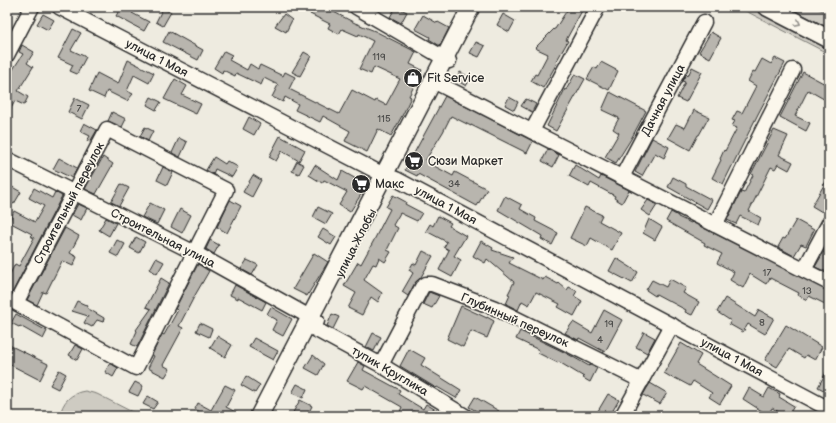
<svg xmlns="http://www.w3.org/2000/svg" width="836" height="423" viewBox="0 0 836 423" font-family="'Balsamiq Sans',sans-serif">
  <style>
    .green { fill: #cecbc2; stroke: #7c7b76 }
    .building { fill: #b8b5ae; stroke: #2b2b2b }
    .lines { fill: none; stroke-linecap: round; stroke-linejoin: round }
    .minor-casing { stroke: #2b2b2b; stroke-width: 17 }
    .major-casing { stroke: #2b2b2b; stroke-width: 20 }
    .minor { stroke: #fbf7ec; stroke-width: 14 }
    .major { stroke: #fbf7ec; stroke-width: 17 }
    .oneway { stroke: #93918c }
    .labels { text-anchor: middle; stroke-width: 3; stroke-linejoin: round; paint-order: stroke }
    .number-label { font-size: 10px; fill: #4e4e4c }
    .street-label { font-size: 12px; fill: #2b2b2b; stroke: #fbf7ec }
    .poi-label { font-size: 12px; fill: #2b2b2b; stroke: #fbf7ec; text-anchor: start }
  </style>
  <rect width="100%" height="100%" fill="#eeebe0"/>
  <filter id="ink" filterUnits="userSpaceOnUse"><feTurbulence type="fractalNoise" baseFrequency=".025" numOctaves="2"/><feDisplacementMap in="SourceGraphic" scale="8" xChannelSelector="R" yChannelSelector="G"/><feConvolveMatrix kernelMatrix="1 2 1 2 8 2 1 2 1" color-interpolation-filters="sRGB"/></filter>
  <g filter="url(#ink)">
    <g class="green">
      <polygon points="738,7 748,7 829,48 829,54"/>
      <polygon points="788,7 815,7 829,14 829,28"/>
      <path d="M 85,391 L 97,394 L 140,416 L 60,416 C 62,402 71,393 85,391 Z"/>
    </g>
    <g class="building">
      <polygon points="121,7 124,7 133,12 132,13 149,22 144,31 116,16"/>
      <polygon points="314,7 329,7 328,9 355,23 375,31 416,52 410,64 422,70 409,96 411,97 403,114 391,136 378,129 367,152 345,141 350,131 323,116 320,122 295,110 298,104 285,97 283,102 272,97 278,85 264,78 261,85 236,73 235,76 223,70 222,73 214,68 224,51 232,55 229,60 247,70 250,64 258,69 260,65 283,76 285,72 295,77 289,89 339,114 352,90 375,102 376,100 386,105 400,79 374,67 371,74 359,69 373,41 359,34 358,36 342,29 339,34 328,28 330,24 310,14"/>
      <polygon points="396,7 407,12 401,23 390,17"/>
      <polygon points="569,7 584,7 566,40 568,41 556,62 557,63 543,88 531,81 535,74 537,75 548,54 535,48 554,29 555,29"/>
      <polygon points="163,8 171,12 163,26 156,22"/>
      <polygon points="43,14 54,20 48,30 37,24"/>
      <polygon points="284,14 292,20 286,32 275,26"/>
      <polygon points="503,14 515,21 509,32 497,25"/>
      <polygon points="423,15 437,23 438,22 449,28 440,46 429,39 430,37 415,29"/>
      <polygon points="73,29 81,33 71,50 86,57 77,74 70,71 73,65 58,58"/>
      <polygon points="169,31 203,50 198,60 163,42"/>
      <polygon points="711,32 721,38 710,58 699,52"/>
      <polygon points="476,42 485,46 479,57 470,53"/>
      <polygon points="22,45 34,52 27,63 33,67 18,91 28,97 24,105 15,101 7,116 7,72 10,74 23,54 19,52"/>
      <polygon points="304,52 311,56 300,76 292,72"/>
      <polygon points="775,58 785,63 758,114 723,184 712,178 721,160 720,159 724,150 725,151 737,128 732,126 735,121 732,120 737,111 742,113 756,86 748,81 753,71 755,72 762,59 771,64"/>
      <polygon points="128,60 154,73 149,83 134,75 127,91 133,94 127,101 107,91 104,98 89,91 97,73 118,84"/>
      <polygon points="601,62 618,71 609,90 587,79 594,67 597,69"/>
      <polygon points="692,67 702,72 686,102 677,98 685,82 682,81 686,74 688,76"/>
      <polygon points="460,72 471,78 466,86 456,80"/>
      <polygon points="803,72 829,86 829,102 808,90 795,116 810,123 806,131 780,117"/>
      <polygon points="575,74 585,79 556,131 547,126 565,89 566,90"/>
      <polygon points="175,79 187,86 182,95 201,104 196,114 164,99"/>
      <polygon points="610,92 646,111 631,139 616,163 605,157 619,133 613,129 619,118 602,110"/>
      <polygon points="445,96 533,141 527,153 471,125 471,126 451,116 443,132 425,161 453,176 455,172 487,189 477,206 418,174 417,176 405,170"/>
      <polygon points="151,97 161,102 156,110 147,105"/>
      <polygon points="509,97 518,102 514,110 505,105"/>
      <polygon points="75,98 89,105 82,119 68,112"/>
      <polygon points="526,99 536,104 532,112 521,106"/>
      <polygon points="694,110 709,117 699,135 698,135 690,150 668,138 676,124 685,128"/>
      <polygon points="112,112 126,119 122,127 108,121"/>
      <polygon points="249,117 260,124 254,135 243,129"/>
      <polygon points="84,123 97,130 90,142 87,141 90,136 80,131"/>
      <polygon points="145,127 153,131 148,141 140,136"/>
      <polygon points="774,130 788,136 779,155 793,162 789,170 778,164 775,169 771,167 749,211 761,218 758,225 740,216 736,224 727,220 741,192 744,193 753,175 751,174"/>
      <polygon points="280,136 305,150 299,161 282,151 276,161 269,157"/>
      <polygon points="179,138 187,142 180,157 172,153"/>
      <polygon points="652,138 669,147 664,158 655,153 642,176 635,172"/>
      <polygon points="548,149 559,155 553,167 542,161"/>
      <polygon points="103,157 113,164 96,194 85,189"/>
      <polygon points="214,157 225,164 227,161 238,167 232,177 215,169 213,174 206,170"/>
      <polygon points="59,158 77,168 72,178 53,169"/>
      <polygon points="297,161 304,165 299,174 292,171"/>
      <polygon points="315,165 338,180 342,171 358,180 361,174 370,180 350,212 339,205 347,192 324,180 322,183 309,175"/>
      <polygon points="575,165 599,180 601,176 629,190 622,203 614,198 615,196 591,183 589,187 569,176"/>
      <polygon points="163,167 173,172 167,185 157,180"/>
      <polygon points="253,175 261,180 252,197 243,192"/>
      <polygon points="829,176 829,198 822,212 812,206"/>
      <polygon points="673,177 686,184 686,186 712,200 707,209 668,187"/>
      <polygon points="7,184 21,192 14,204 7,201"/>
      <polygon points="121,184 129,188 119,206 111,202"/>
      <polygon points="34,188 52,198 55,192 62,196 11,295 7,293 7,280 15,264 19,266 34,238 30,236 32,234 9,222 14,211 35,222 44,206 29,198"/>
      <polygon points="393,195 406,202 405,204 422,213 417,221 400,213 393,225 398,228 387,250 391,252 385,262 379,258 376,265 373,264 364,280 382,293 378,302 371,297 362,315 348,308 356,293 344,286 358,262 361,264 373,242 390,209 386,207"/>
      <polygon points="505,196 522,205 520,209 536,218 535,221 558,233 552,245 541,239 542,236 498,210"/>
      <polygon points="230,200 241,206 227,233 217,227"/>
      <polygon points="648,200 657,205 650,216 641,210"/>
      <polygon points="150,203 164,210 157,224 142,217"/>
      <polygon points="78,204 87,208 81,220 72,215"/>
      <polygon points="318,207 332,214 326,224 313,217"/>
      <polygon points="585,207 602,215 599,221 621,233 612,250 591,238 587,246 570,238"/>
      <polygon points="180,209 191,215 182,233 171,227"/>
      <polygon points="671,212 678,216 678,217 691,223 692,222 829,291 829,306 809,296 807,300 798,295 799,293 770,278 766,284 750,274 743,288 730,280 734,272 717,263 722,254 704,245 705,243 666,221"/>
      <polygon points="438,216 451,223 449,226 466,236 454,256 461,260 452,277 439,270 449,250 444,247 447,242 426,231 430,224 433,226"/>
      <polygon points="106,218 116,223 109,236 99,230"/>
      <polygon points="649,219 662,227 655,240 643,233"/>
      <polygon points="796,220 814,230 806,246 801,244 794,256 778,247 783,238 785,239"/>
      <polygon points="65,228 79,236 70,253 77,257 73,266 62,261 46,293 43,292 37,305 27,300"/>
      <polygon points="323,229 336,237 331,245 318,237"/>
      <polygon points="136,237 145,242 139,253 130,248"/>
      <polygon points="117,240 125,244 118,257 110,253"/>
      <polygon points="210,240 219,245 214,254 206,249"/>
      <polygon points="481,241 493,248 492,250 513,257 509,263 543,280 545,277 558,284 559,283 567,290 569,287 577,291 574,296 582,301 574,316 558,307 560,304 536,292 529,305 522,301 518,310 506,304 510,295 508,294 514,282 487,259 485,263 473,256"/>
      <polygon points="829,243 829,273 815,267"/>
      <polygon points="423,251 433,256 421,277 415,283 408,296 402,292 413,273 409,270 413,263 416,265"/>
      <polygon points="314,253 328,262 307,296 293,289"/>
      <polygon points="156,258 164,262 157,274 150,269"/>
      <polygon points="616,258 638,272 632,283 609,271"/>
      <polygon points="247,260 258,265 252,275 241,269"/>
      <polygon points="198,264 209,271 194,297 179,326 183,328 163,365 170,369 165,377 148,368 154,356 152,355 162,334 164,335 178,310 175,309"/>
      <polygon points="161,278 169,283 137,347 131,344 137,331 136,330 151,309 146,307"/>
      <polygon points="670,279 686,288 683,293 699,302 692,315 685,312 686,310 656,294 655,296 646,290 652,280 666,287"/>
      <polygon points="235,285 266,302 262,310 238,297 238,299 230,295"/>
      <polygon points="429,292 439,296 432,308 423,304"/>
      <polygon points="725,298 755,317 759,310 774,318 765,334 748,324 743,332 729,324 731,321 717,312"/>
      <polygon points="77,301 88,306 87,308 104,318 103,322 97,320 92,327 84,323 88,316 72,311"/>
      <polygon points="461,306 487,318 487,317 494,321 487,338 471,331 463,347 447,339"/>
      <polygon points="271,307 292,319 283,336 272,330 277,320 267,314"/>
      <polygon points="604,310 622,320 605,352 579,338 578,340 565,333 573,322 592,333"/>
      <polygon points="16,314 47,331 43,339 20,326 19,327 11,323"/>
      <polygon points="332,314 339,317 333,329 327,326"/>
      <polygon points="200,323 212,329 209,337 196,331"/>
      <polygon points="786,325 822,347 815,360 806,355 804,358 789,349 777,367 765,360"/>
      <polygon points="520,331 566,353 589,366 590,365 597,368 590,382 583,378 584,377 559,362 558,363 538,353 539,350 516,339"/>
      <polygon points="644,332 655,338 647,353 636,347"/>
      <polygon points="373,333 381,337 374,351 366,347"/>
      <polygon points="217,336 232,345 225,357 210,348"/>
      <polygon points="254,338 278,351 273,360 249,347"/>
      <polygon points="681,343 701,355 696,364 731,386 720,404 709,397 712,393 693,381 690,386 675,378 674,379 664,373"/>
      <polygon points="7,344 48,364 40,380 7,363"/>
      <polygon points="75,345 83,349 77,360 69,355"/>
      <polygon points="409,349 425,358 421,365 461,390 456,398 437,387 436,388 400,366"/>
      <polygon points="313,355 324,364 318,375 305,368"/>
      <polygon points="358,362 365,366 363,370 400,390 398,394 423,409 426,404 446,416 419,416 420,415 413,411 410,416 403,416 399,414 402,407 365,386 363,389 347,381"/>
      <polygon points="110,363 118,368 113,377 105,372"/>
      <polygon points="829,367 829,393 818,387"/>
      <polygon points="59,370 66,374 58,389 50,385"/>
      <polygon points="246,376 260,385 255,393 241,385"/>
      <polygon points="135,382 143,386 138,396 129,392"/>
      <polygon points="650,383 667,393 660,404 643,395"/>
      <polygon points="297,384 307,389 303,398 292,393"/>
      <polygon points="225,385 235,390 226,407 243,416 207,416 195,409 198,403 211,410"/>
      <polygon points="749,388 764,397 769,388 780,394 779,397 794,406 788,416 786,416 772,408 768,415 743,399"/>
      <polygon points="608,394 619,400 612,412 610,411 608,416 595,416"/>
      <polygon points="148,396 158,402 153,409 143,404"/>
      <polygon points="475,397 499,411 496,416 486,416 469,407"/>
      <polygon points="300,400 312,406 307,416 291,416"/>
    </g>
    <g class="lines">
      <defs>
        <g id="minor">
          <polyline points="59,7 380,173 396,179 829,409"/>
          <polyline points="356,7 449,61"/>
          <polyline points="7,55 32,7"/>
          <polyline points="433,81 829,283"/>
          <polygon points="107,129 226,190 136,368 16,303"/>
          <polyline points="532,131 598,7"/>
          <polyline points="7,159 195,253 317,321"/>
          <polyline points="622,177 704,22"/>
          <polyline points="715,225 793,70"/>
          <polyline points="804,270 829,223"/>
          <polyline points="313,328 381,365 465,416"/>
          <polyline points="381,365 422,287 426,284 432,284 495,308 642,381"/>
          <polyline points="622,416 672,325"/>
        </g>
        <g id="major">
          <polyline points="767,7 829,39"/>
          <polyline points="259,416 471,7"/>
        </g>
      </defs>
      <use href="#minor" class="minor-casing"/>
      <use href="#major" class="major-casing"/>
      <use href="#minor" class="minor"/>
      <use href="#major" class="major"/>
    </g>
    <defs><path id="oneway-chevron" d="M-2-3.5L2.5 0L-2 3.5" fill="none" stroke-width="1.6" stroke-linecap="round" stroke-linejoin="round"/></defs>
    <use class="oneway" href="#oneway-chevron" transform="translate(798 23) rotate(27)"/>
  </g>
  <defs>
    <symbol id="shop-disc" viewBox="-11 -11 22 22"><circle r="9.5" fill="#2b2b2b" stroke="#fbf7ec"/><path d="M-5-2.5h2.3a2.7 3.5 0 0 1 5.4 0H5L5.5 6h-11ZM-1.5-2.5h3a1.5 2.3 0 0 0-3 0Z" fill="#fff"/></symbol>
    <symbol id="supermarket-disc" viewBox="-11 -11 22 22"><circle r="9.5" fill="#2b2b2b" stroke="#fbf7ec"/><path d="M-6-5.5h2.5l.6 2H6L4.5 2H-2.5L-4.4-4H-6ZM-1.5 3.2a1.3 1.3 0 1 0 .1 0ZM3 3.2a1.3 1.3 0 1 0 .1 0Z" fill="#fff"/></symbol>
  </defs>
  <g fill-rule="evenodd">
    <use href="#shop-disc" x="402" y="67" width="22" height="22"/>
    <use href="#supermarket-disc" x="403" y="150" width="22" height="22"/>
    <use href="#supermarket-disc" x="350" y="173" width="22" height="22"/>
  </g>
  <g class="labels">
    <g class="number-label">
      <text x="379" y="60">119</text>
      <text x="79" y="112">7</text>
      <text x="384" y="122">115</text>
      <text x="454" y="187">34</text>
      <text x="767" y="276">17</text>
      <text x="807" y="294">13</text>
      <text x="762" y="326">8</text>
      <text x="609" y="327">19</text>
      <text x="600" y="343">4</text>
    </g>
    <g class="street-label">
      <text transform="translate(157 58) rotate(27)" y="4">улица 1 Мая</text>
      <text transform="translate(663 100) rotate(-62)" y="4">Дачная улица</text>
      <text transform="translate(69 203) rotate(-62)" y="4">Строительный переулок</text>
      <text transform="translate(446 205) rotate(28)" y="4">улица 1 Мая</text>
      <text transform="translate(163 238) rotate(27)" y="4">Строительная улица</text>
      <text transform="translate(356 243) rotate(-63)" y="4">улица Жлобы</text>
      <text transform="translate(515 320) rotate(24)" y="4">Глубинный переулок</text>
      <text transform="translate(732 357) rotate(28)" y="4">улица 1 Мая</text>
      <text transform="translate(390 371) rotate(30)" y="4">тупик Круглика</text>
    </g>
    <g class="poi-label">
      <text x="427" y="82">Fit Service</text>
      <text x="428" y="165">Сюзи Маркет</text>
      <text x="375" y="188">Макс</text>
    </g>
  </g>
  <rect width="836" height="423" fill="none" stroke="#fbf7ec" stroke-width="24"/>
  <rect x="12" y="12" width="812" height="399" fill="none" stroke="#2b2b2b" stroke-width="1.5" filter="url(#ink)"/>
</svg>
